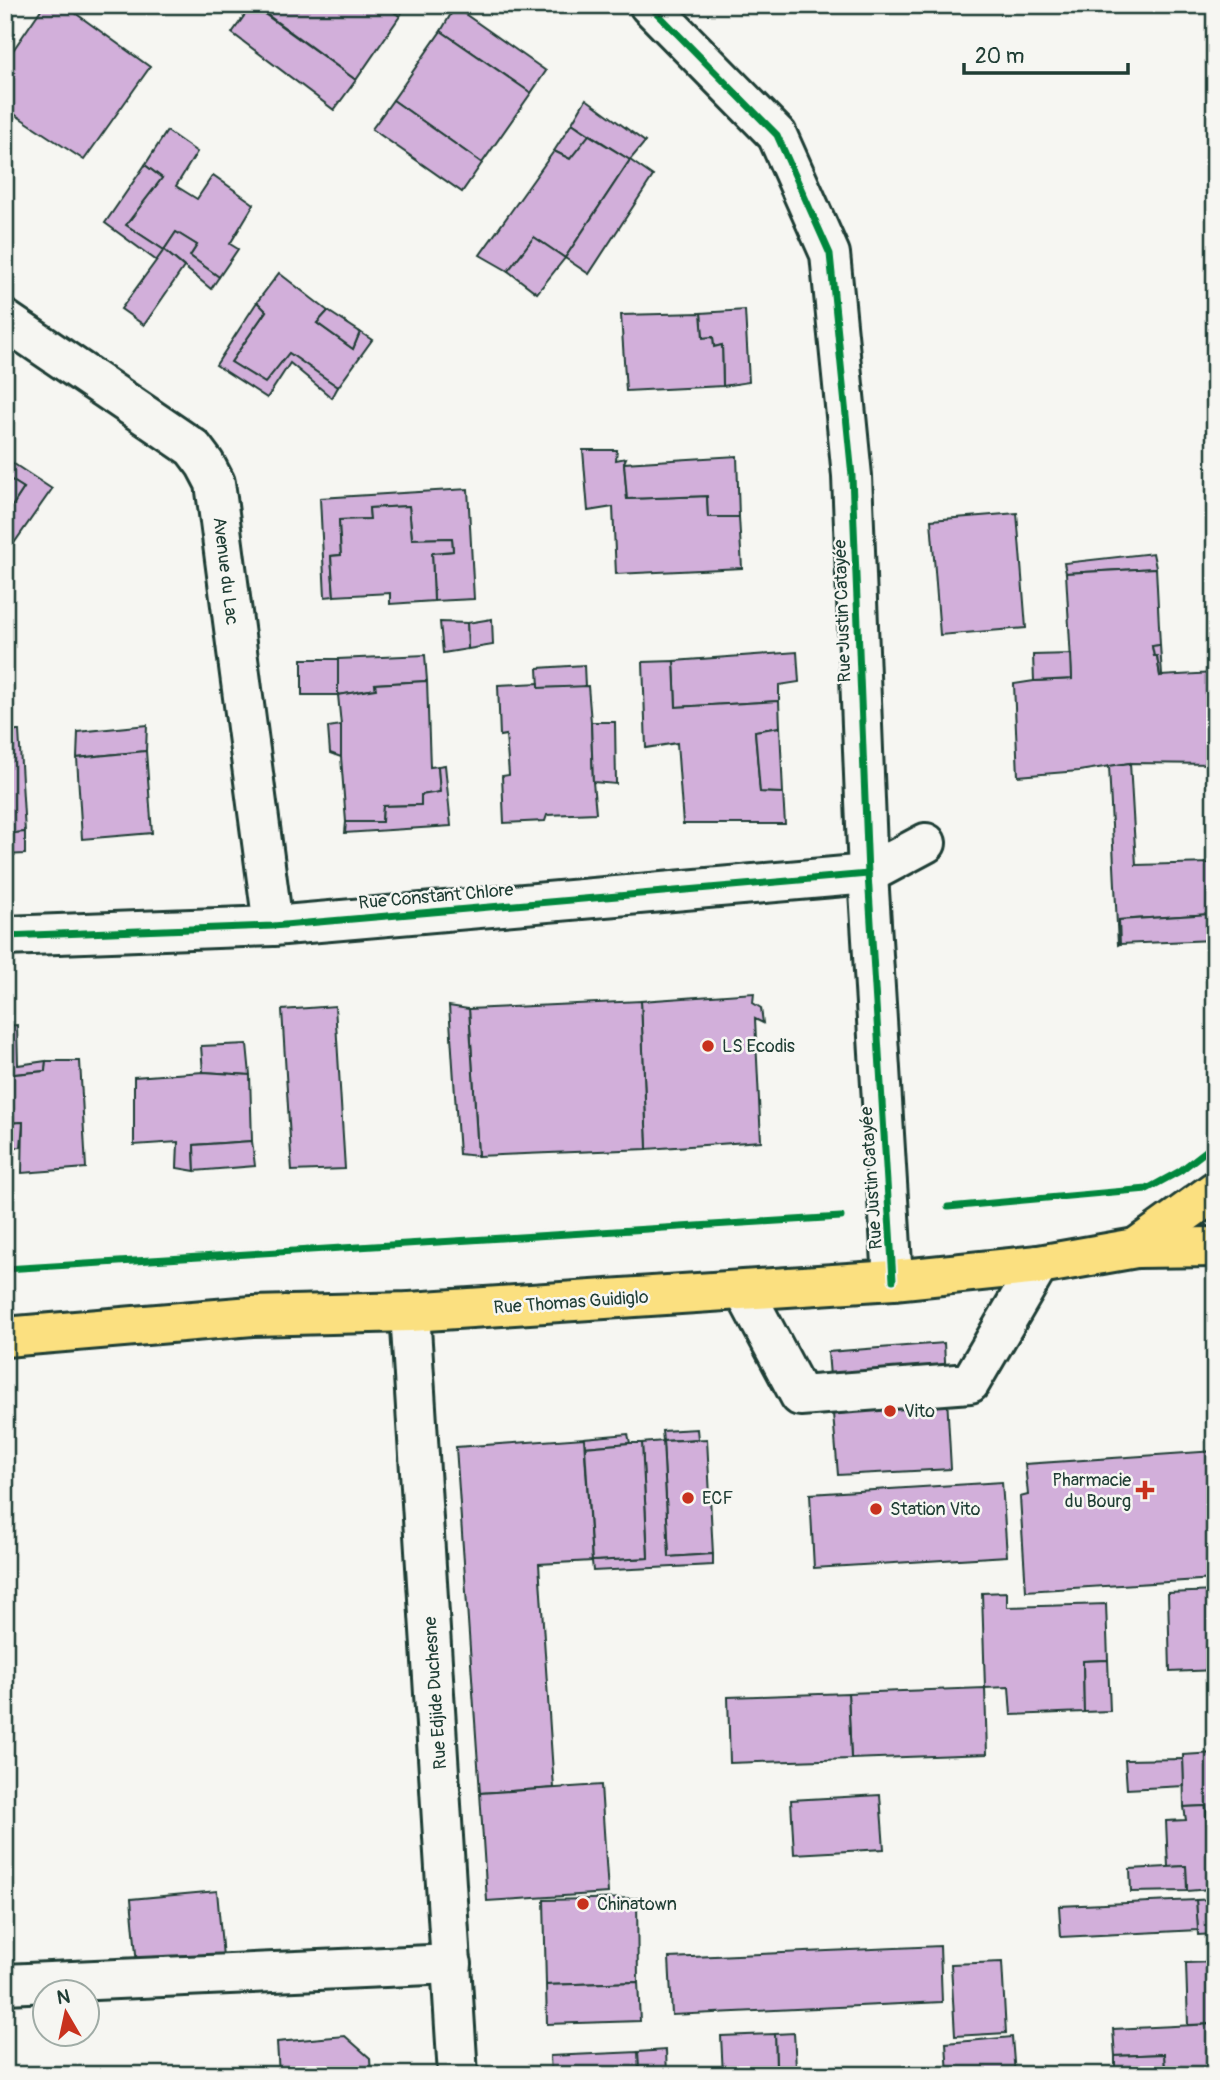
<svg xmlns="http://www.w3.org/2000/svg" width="1220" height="2080" viewBox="0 0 1220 2080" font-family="Pangolin,sans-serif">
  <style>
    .building { fill: #d2afda; stroke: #1f3d34; stroke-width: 2 }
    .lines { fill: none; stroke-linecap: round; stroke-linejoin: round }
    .minor-casing { stroke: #1f3d34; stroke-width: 44 }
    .major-casing { stroke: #1f3d34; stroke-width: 44 }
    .minor { stroke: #f6f6f2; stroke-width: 38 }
    .major { stroke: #fbe080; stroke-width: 38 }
    .cycleway-casing { stroke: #f6f6f2; stroke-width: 11 }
    .cycleway { stroke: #00873e; stroke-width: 7 }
    .poi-dot { fill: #c8321e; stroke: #f6f6f2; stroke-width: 2.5 }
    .labels { text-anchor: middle; stroke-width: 5; stroke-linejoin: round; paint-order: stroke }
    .street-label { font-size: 18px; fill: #1f3d34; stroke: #f6f6f2 }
    .poi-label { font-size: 18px; fill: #1f3d34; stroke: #f6f6f2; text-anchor: start }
  </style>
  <rect width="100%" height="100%" fill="#f6f6f2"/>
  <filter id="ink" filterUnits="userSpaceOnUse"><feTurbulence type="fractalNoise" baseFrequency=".0143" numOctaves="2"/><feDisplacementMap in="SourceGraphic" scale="14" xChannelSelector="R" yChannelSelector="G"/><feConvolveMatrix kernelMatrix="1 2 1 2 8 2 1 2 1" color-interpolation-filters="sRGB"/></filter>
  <g filter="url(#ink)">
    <g class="building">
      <polygon points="44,5 64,5 150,67 84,160 5,108 5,62"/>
      <polygon points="252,5 356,80 334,110 232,33"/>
      <polygon points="254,5 383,5 400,16 356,80"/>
      <polygon points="383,5 406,5 400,16"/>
      <polygon points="455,7 546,71 531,93 441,31"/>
      <polygon points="441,31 531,93 482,163 393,100"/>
      <polygon points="586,99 645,142 630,160 572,123"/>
      <polygon points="393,100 482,163 462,192 372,129"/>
      <polygon points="572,123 589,135 570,159 554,151"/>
      <polygon points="167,131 197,152 176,186 197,199 213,175 254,204 230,244 238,249 219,277 190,256 197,245 176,232 164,250 126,225 162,178 145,165"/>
      <polygon points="589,135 630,160 565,258 534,237 508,271 480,255 554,151 570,159"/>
      <polygon points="630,160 653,176 589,274 565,258"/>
      <polygon points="145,165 162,178 126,225 164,250 157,261 105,223"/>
      <polygon points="176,232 197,245 190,256 219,277 211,289 164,250"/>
      <polygon points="534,237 565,258 537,293 508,271"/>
      <polygon points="164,250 184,267 144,325 121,309"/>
      <polygon points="279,273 328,311 317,323 353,349 360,332 372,340 338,387 289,353 265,383 231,362 266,311 257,302"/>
      <polygon points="257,302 266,311 231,362 265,383 289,353 338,387 332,398 290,363 267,398 216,365"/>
      <polygon points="745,310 749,382 723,386 722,345 714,347 713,337 703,338 701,313"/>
      <polygon points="328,311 360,332 353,349 317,323"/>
      <polygon points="701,313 703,338 713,337 714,347 722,345 723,386 626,391 621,315"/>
      <polygon points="583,450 617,450 616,460 626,458 624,463 627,499 707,496 708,517 739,517 742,568 616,574 613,507 588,511"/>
      <polygon points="737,456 739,517 708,517 707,496 627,499 624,463"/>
      <polygon points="5,458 52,489 5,556 5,517 24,488 5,476"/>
      <polygon points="5,476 24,488 5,517"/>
      <polygon points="468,489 474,599 434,601 432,553 453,551 452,538 412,539 409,506 369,508 370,519 339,520 341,555 331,556 334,596 325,597 320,498"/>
      <polygon points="409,506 412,539 452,538 453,551 432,553 434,601 390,604 390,593 334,596 331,556 341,555 339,520 370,519 369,508"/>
      <polygon points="1017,513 1026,628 940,635 931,520"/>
      <polygon points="1153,553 1156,568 1066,573 1064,563"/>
      <polygon points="1156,568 1160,645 1152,646 1154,656 1157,656 1160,676 1215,673 1215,764 1130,763 1079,771 1018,776 1014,684 1034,681 1072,679 1066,573"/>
      <polygon points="492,619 493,645 468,649 467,623"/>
      <polygon points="440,622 467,623 468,649 443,653"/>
      <polygon points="1160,645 1162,675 1160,676 1157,656 1154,656 1152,646"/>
      <polygon points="797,652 799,682 779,685 779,701 676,707 674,661"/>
      <polygon points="1071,654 1072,679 1034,681 1033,655"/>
      <polygon points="425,655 427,681 375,684 376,689 338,695 338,659"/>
      <rect x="302" y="659" width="36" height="36"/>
      <polygon points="674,661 676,707 779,701 780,727 755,731 760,792 783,793 785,824 683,824 677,743 646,748 643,662"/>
      <polygon points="584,665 585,687 539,688 538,668"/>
      <polygon points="427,681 430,767 438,766 440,792 421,795 421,805 383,806 382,822 346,822 341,757 341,725 338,695 376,689 375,684"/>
      <polygon points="539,683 539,688 588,686 591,722 593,782 596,813 547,815 545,821 504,823 502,776 509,775 506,735 500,736 498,685"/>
      <polygon points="591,722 615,722 616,784 593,782"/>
      <polygon points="147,725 146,751 77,758 78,732"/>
      <polygon points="341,725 341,757 330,753 328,727"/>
      <polygon points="780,727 783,793 760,792 755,731"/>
      <polygon points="5,731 19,731 25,832 5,834"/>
      <polygon points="146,751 152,833 82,839 77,758"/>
      <polygon points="1130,763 1136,865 1211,863 1211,914 1119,920 1120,944 1118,945 1109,766"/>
      <polygon points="445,765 451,826 345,833 346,822 382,822 383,806 421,805 421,795 440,792 438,766"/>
      <polygon points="25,832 25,854 5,855 5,834"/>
      <polygon points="1211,914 1213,940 1120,944 1119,920"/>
      <polygon points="754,993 753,1003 761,1008 763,1023 755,1019 761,1141 647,1149 641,1001"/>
      <polygon points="641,1001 647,1149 478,1156 469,1009"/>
      <polygon points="335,1006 345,1169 292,1171 282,1010"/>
      <polygon points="449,1006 469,1009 478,1156 459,1154"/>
      <polygon points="17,1025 18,1065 46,1061 45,1071 5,1075 5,1026"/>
      <polygon points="247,1044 250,1075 203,1072 201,1046"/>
      <polygon points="46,1061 80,1061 86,1168 22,1173 23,1122 5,1123 5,1075 45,1071"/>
      <polygon points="203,1072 250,1075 252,1141 194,1145 195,1171 177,1168 178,1142 134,1145 134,1077"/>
      <polygon points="23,1122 21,1147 5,1148 5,1123"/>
      <polygon points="252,1141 255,1166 195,1171 194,1145"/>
      <polygon points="944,1343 951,1469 838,1475 828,1352"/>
      <polygon points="697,1429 698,1439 663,1441 662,1431"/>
      <polygon points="628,1434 630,1443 585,1447 584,1438"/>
      <polygon points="584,1438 592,1561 539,1564 554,1788 480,1793 456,1447"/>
      <polygon points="707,1439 713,1554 669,1557 663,1441"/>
      <polygon points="663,1441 669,1557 713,1554 713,1565 593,1571 592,1561 648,1558 642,1443"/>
      <polygon points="630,1443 642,1443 648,1558 592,1561 585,1447"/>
      <polygon points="1215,1451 1215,1579 1026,1591 1020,1497 1028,1495 1025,1464"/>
      <polygon points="1002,1482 1007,1556 814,1568 810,1494"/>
      <polygon points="1215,1591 1215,1670 1170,1672 1168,1593"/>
      <polygon points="1007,1592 1007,1607 1106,1604 1108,1660 1083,1661 1084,1712 1011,1715 1009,1687 985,1688 982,1593"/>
      <polygon points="1108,1660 1110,1711 1084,1712 1083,1661"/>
      <polygon points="985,1688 987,1754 851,1759 848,1693"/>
      <polygon points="848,1693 851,1759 730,1763 728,1697"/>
      <polygon points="1215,1753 1215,1889 1210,1889 1206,1806 1184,1807 1183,1755"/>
      <polygon points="1183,1759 1184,1786 1127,1789 1125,1760"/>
      <polygon points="601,1785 608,1893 487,1901 480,1793"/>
      <polygon points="880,1795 884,1849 794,1854 791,1800"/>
      <polygon points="1206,1806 1210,1889 1187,1891 1186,1866 1168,1867 1166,1821 1186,1820 1184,1807"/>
      <polygon points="1186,1866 1187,1891 1131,1892 1130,1869"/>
      <polygon points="217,1891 223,1957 137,1965 131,1899"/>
      <polygon points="637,1898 638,1982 546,1985 544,1900"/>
      <polygon points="1215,1899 1215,1934 1198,1935 1196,1900"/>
      <polygon points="1196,1900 1198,1930 1061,1937 1059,1906"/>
      <polygon points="940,1946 942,2002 672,2015 669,1958"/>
      <polygon points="1002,1962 1006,2033 955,2036 951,1964"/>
      <polygon points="1215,1962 1215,2024 1188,2025 1186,1963"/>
      <polygon points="638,1982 640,2021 547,2024 546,1985"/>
      <polygon points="1215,2024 1215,2075 1165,2075 1164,2054 1115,2056 1113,2029"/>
      <polygon points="794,2033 796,2067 776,2069 775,2034"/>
      <polygon points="775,2034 776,2069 783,2068 784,2075 723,2075 721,2036"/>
      <polygon points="345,2036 370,2058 371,2075 279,2075 277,2042"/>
      <polygon points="1012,2037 1015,2075 948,2075 946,2043"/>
      <polygon points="666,2050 667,2075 639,2075 638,2052"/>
      <polygon points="638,2052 639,2075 551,2075 550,2056"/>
      <polygon points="1164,2054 1165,2075 1115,2075 1115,2056"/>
    </g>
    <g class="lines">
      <defs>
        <g id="minor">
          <polyline points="649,5 777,135 830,254 852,476 868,874 893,1280"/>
          <polyline points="5,320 193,448 205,464 215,483 273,926"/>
          <polyline points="5,936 273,926 868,874 926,843"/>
          <polyline points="744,1291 800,1396 970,1383 1039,1265"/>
          <polyline points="410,1312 458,2075"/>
          <polyline points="5,1984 452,1964"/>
        </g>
        <g id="major">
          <polyline points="1136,1248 1215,1191"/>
          <polyline points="5,1337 252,1316 410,1312 893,1280 1039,1265 1136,1248 1215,1247"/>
        </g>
      </defs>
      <use href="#minor" class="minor-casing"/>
      <use href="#major" class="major-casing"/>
      <use href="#minor" class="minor"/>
      <use href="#major" class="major"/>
      <defs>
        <g id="cycleway">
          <polyline points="649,5 777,135 830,254 852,476 868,874 893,1280"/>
          <polyline points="5,936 273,926 868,874"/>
          <polyline points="948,1207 1147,1189 1180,1171 1215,1144"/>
          <polyline points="5,1269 841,1217"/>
        </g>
      </defs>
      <use href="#cycleway" class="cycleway-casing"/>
      <use href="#cycleway" class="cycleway"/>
    </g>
  </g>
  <g class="poi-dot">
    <circle cx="708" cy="1046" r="7"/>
    <circle cx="890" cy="1411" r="7"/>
    <path d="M1141.5 1479.5h7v7h7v7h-7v7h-7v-7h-7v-7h7z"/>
    <circle cx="688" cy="1498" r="7"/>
    <circle cx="876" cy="1509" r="7"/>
    <circle cx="583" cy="1904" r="7"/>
  </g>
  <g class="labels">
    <g class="street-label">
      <text transform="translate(226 571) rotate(83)" y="6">Avenue du Lac</text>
      <text transform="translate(842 611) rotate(-92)" y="6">Rue Justin Catayée</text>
      <text transform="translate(436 896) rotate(-5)" y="6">Rue Constant Chlore</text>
      <text transform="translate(871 1178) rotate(-94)" y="6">Rue Justin Catayée</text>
      <text transform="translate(571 1302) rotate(-4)" y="6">Rue Thomas Guidiglo</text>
      <text transform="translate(435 1693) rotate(-94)" y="6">Rue Edjide Duchesne</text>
    </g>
    <g class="poi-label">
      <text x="722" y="1052">LS Ecodis</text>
      <text x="904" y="1417">Vito</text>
      <text x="1131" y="1486" text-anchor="end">Pharmacie<tspan x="1131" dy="21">du Bourg</tspan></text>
      <text x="702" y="1504">ECF</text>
      <text x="890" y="1515">Station Vito</text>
      <text x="597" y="1910">Chinatown</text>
    </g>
  </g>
  <rect width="1220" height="2080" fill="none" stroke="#f6f6f2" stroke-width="28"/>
  <rect x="14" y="14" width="1192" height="2052" fill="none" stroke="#1f3d34" stroke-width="2.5" filter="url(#ink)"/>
  <g transform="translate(66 2013) rotate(351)"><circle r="33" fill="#f6f6f2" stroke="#a0aca6" stroke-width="2"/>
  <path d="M0-5L12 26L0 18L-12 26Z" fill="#c8321e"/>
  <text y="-10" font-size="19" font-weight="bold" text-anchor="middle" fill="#1f3d34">N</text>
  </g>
  <path d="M964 63v10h164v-10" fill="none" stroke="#1f3d34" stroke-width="3.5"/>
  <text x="975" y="63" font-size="21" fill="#1f3d34" stroke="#f6f6f2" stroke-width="5" paint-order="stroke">20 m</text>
</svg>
